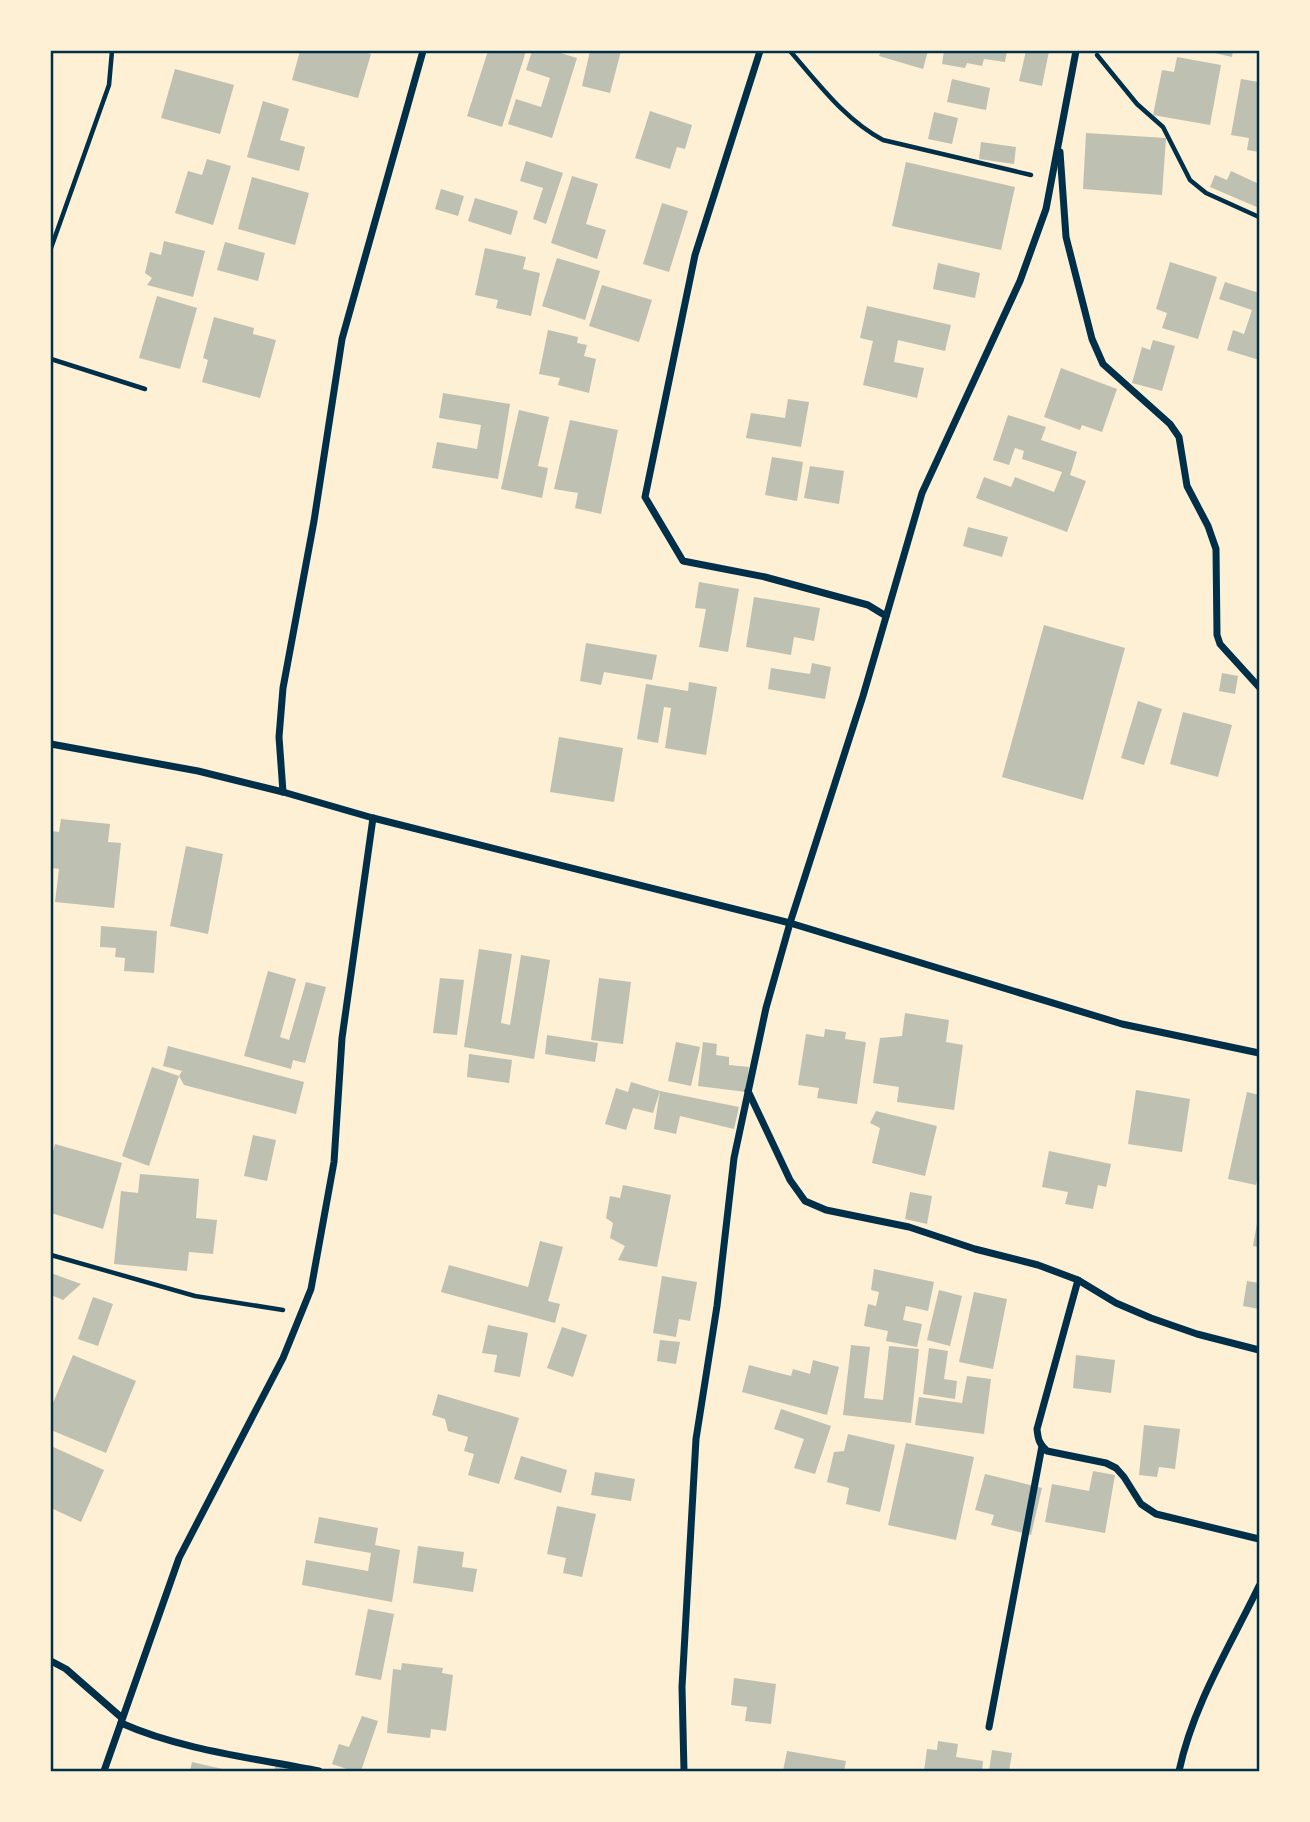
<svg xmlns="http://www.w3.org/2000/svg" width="1310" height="1822" viewBox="0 0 1310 1822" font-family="Overpass,sans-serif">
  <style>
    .building { fill: #bec0b2 }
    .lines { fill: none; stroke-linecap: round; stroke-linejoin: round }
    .path { stroke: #003049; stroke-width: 4.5 }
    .minor { stroke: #003049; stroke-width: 7 }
    .neatline { fill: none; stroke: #003049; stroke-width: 2.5 }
  </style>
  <rect width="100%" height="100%" fill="#fdf0d5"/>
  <g class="building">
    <polygon points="300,51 361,51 371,54 358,98 292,80"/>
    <polygon points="488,51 526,51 502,127 467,116"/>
    <polygon points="532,51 554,51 577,58 552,138 508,124 516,99 541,107 550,78 526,70"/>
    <polygon points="590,51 621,51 610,93 582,86"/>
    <polygon points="881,51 928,51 923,69 879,56"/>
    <polygon points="944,51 1007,51 1005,62 984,59 982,66 967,63 965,68 942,64"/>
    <polygon points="1026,51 1049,51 1042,86 1019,81"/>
    <polygon points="1206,51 1233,51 1232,57"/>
    <polygon points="1177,57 1221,65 1210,125 1153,115 1162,70 1174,72"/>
    <polygon points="175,69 234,85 220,134 161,118"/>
    <polygon points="952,79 990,88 986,110 947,102"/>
    <polygon points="1241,79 1259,82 1259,152 1247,150 1249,138 1231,135"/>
    <polygon points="263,101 289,109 280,140 305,147 299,171 247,157"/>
    <polygon points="650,111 692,125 685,149 677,147 670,169 635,158"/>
    <polygon points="934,112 958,118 952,144 928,139"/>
    <polygon points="1086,133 1166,138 1162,195 1083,189"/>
    <polygon points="981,142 1016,147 1014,164 979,159"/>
    <polygon points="207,159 231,166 213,225 175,213 188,171 202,175"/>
    <polygon points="526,161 563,173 546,224 533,219 543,188 520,181"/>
    <polygon points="906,162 1015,187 1001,250 892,226"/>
    <polygon points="1231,171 1259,184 1259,208 1210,187 1215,175 1227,180"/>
    <polygon points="572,176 598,184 586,224 606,230 597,259 551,243"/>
    <polygon points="252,177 309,193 295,245 238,229"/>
    <polygon points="441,189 464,196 458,216 435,209"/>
    <polygon points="475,198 518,211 511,235 468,221"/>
    <polygon points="662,203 688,211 669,272 643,264"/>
    <polygon points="164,241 205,251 193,297 147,285 152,278 145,273 150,252 161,255"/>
    <polygon points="225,242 265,253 258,281 217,270"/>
    <polygon points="485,248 526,257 523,269 540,273 531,316 496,308 498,300 475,295"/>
    <polygon points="557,258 600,271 585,320 542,306"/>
    <polygon points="1170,262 1217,277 1198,339 1162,328 1167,313 1156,309"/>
    <polygon points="938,263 980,273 975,298 933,289"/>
    <polygon points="1225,282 1259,293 1259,360 1227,350 1233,330 1244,334 1252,310 1219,299"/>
    <polygon points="602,285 652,300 639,342 589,326"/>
    <polygon points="157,296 197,308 180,369 139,358"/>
    <polygon points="867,306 951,325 945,351 898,340 894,362 924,368 917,398 863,385 873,341 860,338"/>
    <polygon points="214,317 254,328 253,334 276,340 260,398 202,382 208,360 203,358"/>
    <polygon points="548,330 578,337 577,343 587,345 584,356 596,359 589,393 558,385 560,378 539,374"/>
    <polygon points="1153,340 1175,346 1162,391 1132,383 1142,347 1150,350"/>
    <polygon points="1061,368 1117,389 1102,432 1082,425 1080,430 1044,417"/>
    <polygon points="443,393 510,404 498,479 432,468 437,442 477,449 481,425 439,418"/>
    <polygon points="788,399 809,402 801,447 746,438 751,413 785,418"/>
    <polygon points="519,410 549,417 538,466 548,468 542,498 501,489"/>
    <polygon points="1008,415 1046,427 1041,440 1077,452 1070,475 1086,481 1067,532 976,498 984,477 1011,487 1015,477 1054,492 1062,472 1022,459 1024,451 1015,448 1009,465 993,460"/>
    <polygon points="570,420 618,430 601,514 575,508 578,493 554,489"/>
    <polygon points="772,457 803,462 797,501 765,495"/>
    <polygon points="810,466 844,471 839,504 804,498"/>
    <polygon points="968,527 1008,537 1002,557 963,546"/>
    <polygon points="699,582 739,589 728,652 699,647 706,609 695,608"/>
    <polygon points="754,597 820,608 814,641 794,637 791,655 746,647"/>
    <polygon points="1044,625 1125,648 1083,800 1002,777"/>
    <polygon points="586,643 657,655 652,680 604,672 601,685 580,681"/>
    <polygon points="812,663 831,667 825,699 768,689 771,668 810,674"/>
    <polygon points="1222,673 1238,676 1235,694 1219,691"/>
    <polygon points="689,682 717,687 706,755 665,748 671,708 664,707 658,743 637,739 646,684 688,691"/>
    <polygon points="1138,701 1162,709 1144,765 1121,758"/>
    <polygon points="1183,712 1232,725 1218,777 1170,764"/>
    <polygon points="559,737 623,748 614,802 550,792"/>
    <polygon points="61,819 110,824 108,842 121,843 114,908 55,902 59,869 51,868 51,831 59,832"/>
    <polygon points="186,846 223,854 208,934 170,926"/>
    <polygon points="101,926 157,931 154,973 124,971 125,958 115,957 116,948 100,947"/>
    <polygon points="479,949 512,954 501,1023 510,1025 521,955 550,960 534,1059 464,1047"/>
    <polygon points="268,971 296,979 280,1037 289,1040 306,982 326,987 305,1063 293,1060 291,1069 244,1056"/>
    <polygon points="440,978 464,980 457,1035 433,1033"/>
    <polygon points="599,978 631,982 623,1044 591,1040"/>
    <polygon points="905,1013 949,1020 946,1042 963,1045 954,1110 897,1102 899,1087 873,1083 880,1038 902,1036"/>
    <polygon points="825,1029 846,1032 845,1039 866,1042 857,1104 817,1098 819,1088 798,1085 806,1034 824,1037"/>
    <polygon points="547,1035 598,1043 595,1062 545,1054"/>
    <polygon points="676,1042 700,1047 691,1086 668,1081"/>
    <polygon points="703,1042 717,1044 716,1055 729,1057 729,1065 749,1067 746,1092 698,1086"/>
    <polygon points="168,1046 304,1082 296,1114 184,1085 179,1076 182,1071 163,1066"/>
    <polygon points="469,1054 512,1060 509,1083 467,1077"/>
    <polygon points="152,1067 179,1076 149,1166 122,1156"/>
    <polygon points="631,1082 660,1091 739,1107 734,1129 680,1116 676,1134 654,1129 660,1091 653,1113 633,1108 626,1130 605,1124 616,1088 628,1092"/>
    <polygon points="1136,1090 1190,1099 1182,1152 1128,1144"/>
    <polygon points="1247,1092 1259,1095 1259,1168 1256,1185 1228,1179"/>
    <polygon points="876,1111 937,1126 925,1176 872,1163 880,1128 870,1123"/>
    <polygon points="253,1135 276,1140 267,1181 244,1176"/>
    <polygon points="55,1144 122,1163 103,1229 51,1213 51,1159"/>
    <polygon points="1049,1151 1111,1164 1106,1187 1098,1185 1093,1209 1065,1204 1068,1192 1042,1187"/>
    <polygon points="140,1174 199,1179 196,1218 217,1220 213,1254 189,1252 187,1271 114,1264 121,1191 138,1193"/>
    <polygon points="623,1185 671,1195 657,1267 618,1260 625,1246 610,1238 613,1223 606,1218 610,1196 620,1198"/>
    <polygon points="910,1192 932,1196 927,1224 905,1219"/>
    <polygon points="1258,1218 1259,1218 1259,1247 1253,1246"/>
    <polygon points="540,1241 563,1247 548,1301 560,1304 555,1323 441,1292 449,1265 528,1287"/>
    <polygon points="874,1269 934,1282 928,1311 906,1306 903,1320 922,1324 917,1347 886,1341 888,1331 864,1326 868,1304 876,1306 879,1292 871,1290"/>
    <polygon points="51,1273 81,1284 63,1300 51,1295"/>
    <polygon points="662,1276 697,1282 690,1321 679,1319 676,1337 653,1333"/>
    <polygon points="1247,1281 1259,1283 1259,1309 1243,1306"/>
    <polygon points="939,1290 962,1296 950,1346 927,1340"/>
    <polygon points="974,1292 1007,1299 993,1369 959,1362"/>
    <polygon points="93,1297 113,1304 98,1346 78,1339"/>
    <polygon points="488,1325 528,1333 520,1377 494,1372 497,1355 482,1353"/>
    <polygon points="562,1327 587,1335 573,1377 547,1368"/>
    <polygon points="660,1340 680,1342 676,1364 657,1361"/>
    <polygon points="851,1345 870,1347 864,1398 883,1400 889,1346 919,1349 911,1423 843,1415"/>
    <polygon points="929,1348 948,1351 944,1379 957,1381 955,1399 923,1394"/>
    <polygon points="73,1355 136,1381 106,1453 51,1430 51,1408"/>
    <polygon points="1076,1355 1115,1360 1111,1393 1073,1388"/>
    <polygon points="813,1360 839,1367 827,1415 742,1392 749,1365 791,1376 793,1369 810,1374"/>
    <polygon points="967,1376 991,1379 984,1434 915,1425 919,1397 962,1403"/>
    <polygon points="438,1394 519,1418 499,1484 468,1475 474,1454 464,1451 468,1437 448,1431 445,1419 432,1415"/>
    <polygon points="781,1409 831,1426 815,1474 794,1468 804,1439 774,1429"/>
    <polygon points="1144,1425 1180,1429 1175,1469 1159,1467 1157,1477 1139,1475"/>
    <polygon points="848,1434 895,1445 880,1512 846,1504 849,1488 827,1482 834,1452 844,1451"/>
    <polygon points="906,1443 974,1457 956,1540 888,1525"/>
    <polygon points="51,1446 104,1470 81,1522 51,1508"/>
    <polygon points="521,1456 567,1470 561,1493 514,1479"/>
    <polygon points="1093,1471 1115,1475 1105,1533 1045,1522 1052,1484 1089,1491"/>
    <polygon points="595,1472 635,1479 631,1501 591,1495"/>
    <polygon points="985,1474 1042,1488 1031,1535 991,1525 994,1515 975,1510"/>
    <polygon points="557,1506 596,1514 582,1577 563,1573 566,1558 547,1554"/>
    <polygon points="319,1517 378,1528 375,1545 400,1550 392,1602 302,1585 306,1560 368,1571 371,1553 314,1543"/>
    <polygon points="418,1546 464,1552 462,1567 477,1569 473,1592 413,1583"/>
    <polygon points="368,1609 394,1614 381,1680 355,1675"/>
    <polygon points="402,1663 443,1668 442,1673 453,1675 446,1731 431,1729 430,1738 387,1733 393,1669 401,1670"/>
    <polygon points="734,1678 776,1684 771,1724 745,1721 747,1707 731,1705"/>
    <polygon points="362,1716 378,1721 361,1771 353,1771 332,1764 339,1744 349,1747"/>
    <polygon points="938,1741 958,1744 956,1757 983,1761 982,1771 924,1771 927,1749 937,1750"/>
    <polygon points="992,1750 1012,1753 1009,1771 989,1771"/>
    <polygon points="787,1751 846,1761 844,1771 783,1771"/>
    <polygon points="192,1762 227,1770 227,1771 190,1771"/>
    <polygon points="276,1765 298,1770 298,1771 274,1771"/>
  </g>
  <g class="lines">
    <g class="path">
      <path d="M 790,51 C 818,83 845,120 883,140 L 1031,175"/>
      <polyline points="1097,55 1137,104 1163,127 1190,180 1206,193 1259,217"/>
      <polyline points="51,248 109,85 112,51"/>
      <polyline points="51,359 145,389"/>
      <polyline points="51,1255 195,1296 283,1310"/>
    </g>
    <g class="minor">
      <polyline points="760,51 695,255 645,497 683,561 765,577 868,605 886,616"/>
      <polyline points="1060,152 1066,237 1092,339 1103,364 1170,424 1179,437 1187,486 1208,526 1216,549 1217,635 1220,644 1259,687"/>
      <polyline points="51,744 198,771 283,792 373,818 790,923 1122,1024 1259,1053"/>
      <polyline points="283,792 279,737 283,688 314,521 342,339 423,51"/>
      <polyline points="748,1091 790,1180 805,1201 826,1210 909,1227 975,1249 1038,1265 1078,1280 1116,1303 1151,1318 1197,1334 1259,1350"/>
      <path d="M 1078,1280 L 1037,1429 C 1038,1439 1039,1444 1047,1451 L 1106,1463 L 1116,1468 L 1124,1477 L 1141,1504 L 1156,1514 L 1259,1539"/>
      <polyline points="51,1661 66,1669 122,1718"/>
      <path d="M 121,1723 C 181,1750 254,1758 319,1771"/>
      <polyline points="989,1727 1042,1446"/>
      <polyline points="104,1771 179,1558 283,1358 311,1289 334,1162 342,1038 373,818"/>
      <polyline points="684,1771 682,1687 696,1439 717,1306 734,1158 766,1008 790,923 863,696 922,493 1020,281 1046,209 1076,51"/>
      <path d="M 1179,1771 C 1193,1705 1230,1646 1259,1586"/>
    </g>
  </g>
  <rect width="1310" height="1822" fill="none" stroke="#fdf0d5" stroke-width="105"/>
  <rect x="52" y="52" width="1206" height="1718" class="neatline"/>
</svg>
